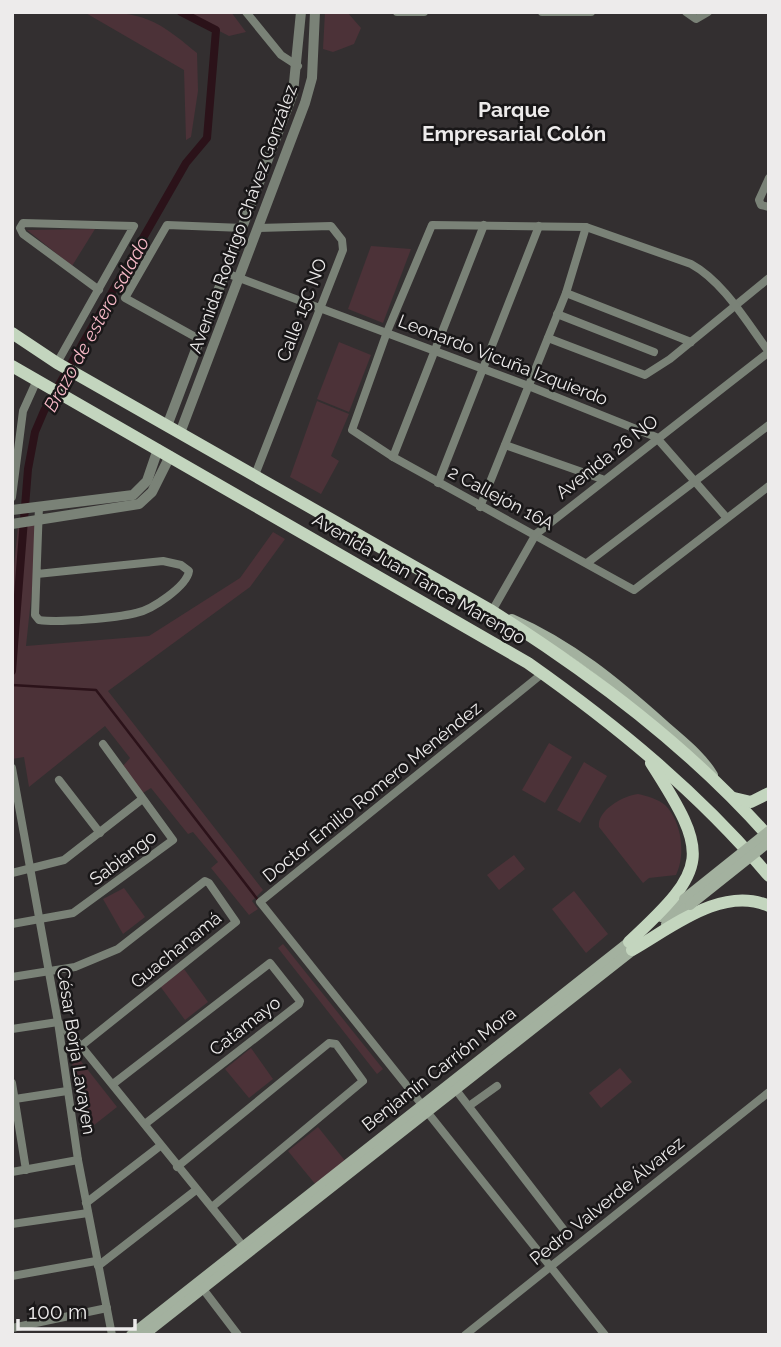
<svg xmlns="http://www.w3.org/2000/svg" width="781" height="1347" viewBox="0 0 781 1347" font-family="Raleway,sans-serif">
  <style>
    .green { fill: #4c3238 }
    .lines { fill: none; stroke-linecap: round; stroke-linejoin: round }
    .stream { stroke: #2b1219; stroke-width: 2.5 }
    .canal { stroke: #2b1219; stroke-width: 8 }
    .minor { stroke: #7a8277; stroke-width: 8 }
    .tertiary { stroke: #7a8277; stroke-width: 10 }
    .secondary { stroke: #a3b19f; stroke-width: 10 }
    .primary { stroke: #c3d5be; stroke-width: 12 }
    .secondary-bridge { stroke: #a3b19f; stroke-width: 10 }
    .labels { text-anchor: middle; stroke-width: 5; stroke-linejoin: round; paint-order: stroke }
    .street-label { font-size: 18px; fill: #edebeb; stroke: #191718 }
    .water-label { font-size: 19px; font-style: italic; fill: #f6b8c6; stroke: #191718 }
    .quarter-label { font-size: 21px; font-weight: bold; fill: #edebeb; stroke: #191718 }
  </style>
  <rect width="100%" height="100%" fill="#332f30"/>
  <g class="green">
    <path d="M 84,12 C 141,12 153,16 197,53 L 198,91 L 191,137 L 186,140 L 184,70 Z"/>
    <polygon points="182,12 231,12 246,32 229,36"/>
    <polygon points="325,12 347,12 361,28 354,44 333,52 323,49"/>
    <polygon points="95,229 72,266 27,230"/>
    <polygon points="371,246 411,249 383,323 348,309"/>
    <polygon points="339,342 371,355 349,412 317,399"/>
    <polygon points="317,401 349,414 331,456 339,461 321,494 290,477"/>
    <polygon points="39,524 26,646 149,636 240,578 273,532 285,539 250,587 108,691 263,890 252,901 258,909 249,915 211,868 218,862 193,832 188,834 151,788 143,793 122,767 130,758 105,726 29,787 24,757 12,759 12,586 18,526"/>
    <polygon points="549,743 572,757 545,803 522,790"/>
    <polygon points="584,762 607,776 580,823 557,810"/>
    <path d="M 638,794 C 647,796 658,799 665,805 C 682,822 686,855 676,875 L 649,878 L 643,883 L 599,827 C 597,810 623,796 638,794 Z"/>
    <polygon points="514,855 525,869 499,890 487,875"/>
    <polygon points="124,888 145,917 123,934 103,899"/>
    <polygon points="574,891 608,934 586,953 552,909"/>
    <polygon points="283,944 383,1069 377,1074 278,948"/>
    <polygon points="184,969 208,1002 185,1020 160,986"/>
    <polygon points="69,1046 117,1107 84,1133"/>
    <polygon points="251,1048 273,1079 249,1098 225,1069"/>
    <polygon points="620,1068 632,1082 601,1108 589,1093"/>
    <polygon points="318,1127 346,1162 316,1185 288,1151"/>
  </g>
  <g class="lines">
    <polyline class="stream" points="12,685 96,690 258,900"/>
    <polyline class="canal" points="12,671 28,469 35,432 44,411 186,163 207,138 216,30 181,12"/>
    <g class="minor">
      <polyline points="246,12 281,55 298,66"/>
      <polyline points="397,12 424,12"/>
      <polyline points="542,12 591,12"/>
      <polyline points="686,12 696,19 708,12"/>
      <polyline points="769,178 759,200 761,205 769,207"/>
      <polyline points="226,273 526,385 656,437 726,517"/>
      <polyline points="566,293 691,342"/>
      <polyline points="557,314 654,352"/>
      <polyline points="548,338 645,375 670,359 769,278"/>
      <polyline points="199,339 125,298 167,225 243,228"/>
      <path d="M 769,352 C 747,323 724,282 691,264 L 586,227 L 432,225 L 387,332 L 352,430 L 393,457 L 634,590 L 769,486"/>
      <polyline points="57,363 134,226 23,223 20,228 23,234 99,290"/>
      <polyline points="505,445 602,479"/>
      <polyline points="393,457 484,225"/>
      <polyline points="255,475 343,250 342,240 331,226 258,228"/>
      <polyline points="438,483 539,226"/>
      <polyline points="12,497 23,411 37,380"/>
      <polyline points="480,507 566,293 586,227"/>
      <polyline points="587,563 769,425"/>
      <path d="M 37,574 L 163,561 L 181,565 L 189,571 C 187,586 152,610 136,613 C 116,618 59,623 39,620 L 35,615 L 39,506"/>
      <polyline points="492,611 536,534 769,352"/>
      <polyline points="12,768 58,1022 78,1160 112,1335"/>
      <polyline points="59,780 100,833"/>
      <polyline points="12,873 64,860 141,800"/>
      <polyline points="12,924 73,913 173,840 103,744"/>
      <polyline points="12,977 75,967 118,949 205,881 209,883 236,922 81,1046"/>
      <polyline points="12,1029 58,1022 81,1046 243,1246"/>
      <polyline points="12,1083 26,1170"/>
      <polyline points="113,1084 270,963 300,1001 299,1004 145,1124"/>
      <polyline points="456,1090 564,1230"/>
      <polyline points="15,1099 67,1091"/>
      <polyline points="423,1106 260,902 543,673"/>
      <polyline points="469,1106 497,1086"/>
      <polyline points="428,1113 605,1335"/>
      <polyline points="177,1167 329,1043 336,1044 363,1081 212,1207"/>
      <polyline points="12,1172 78,1160"/>
      <polyline points="86,1203 160,1146"/>
      <polyline points="12,1224 88,1213"/>
      <polyline points="98,1266 196,1190"/>
      <polyline points="12,1276 96,1261"/>
      <polyline points="203,1289 238,1335"/>
      <polyline points="12,1328 107,1308"/>
      <polyline points="465,1335 769,1092"/>
    </g>
    <g class="tertiary">
      <polyline points="167,426 293,93 301,12"/>
      <polyline points="180,433 305,103 312,78 315,12"/>
      <polyline points="12,510 133,495 147,481 158,449"/>
      <polyline points="12,524 139,504 152,492 170,456"/>
    </g>
    <g class="secondary">
      <path d="M 512,619 C 570,644 617,683 664,725 C 682,741 701,755 713,775"/>
      <polyline points="661,917 684,899"/>
      <polyline points="666,924 690,905"/>
      <polyline points="131,1335 634,938"/>
      <polyline points="144,1335 637,947"/>
    </g>
    <g class="primary">
      <path d="M 12,333 L 57,363 L 492,611 C 593,675 689,747 769,837"/>
      <path d="M 12,366 L 528,663 C 616,725 699,793 769,876"/>
      <polyline points="734,798 751,802 769,793"/>
      <path d="M 629,942 C 710,867 710,855 651,763"/>
      <path d="M 632,950 C 671,928 722,885 769,906"/>
    </g>
    <g class="secondary-bridge">
      <polyline points="684,899 769,831"/>
      <polyline points="690,905 769,842"/>
    </g>
  </g>
  <g class="labels">
    <g class="street-label">
      <text transform="translate(243 219) rotate(-70)" y="6">Avenida Rodrigo Chávez González</text>
      <text transform="translate(302 310) rotate(-69)" y="6">Calle 15C NO</text>
      <text transform="translate(503 360) rotate(21)" y="6">Leonardo Vicuña Izquierdo</text>
      <text transform="translate(607 457) rotate(-38)" y="6">Avenida 26 NO</text>
      <text transform="translate(501 498) rotate(28)" y="6">2 Callejón 16A</text>
      <text transform="translate(419 579) rotate(30)" y="6">Avenida Juan Tanca Marengo</text>
      <text transform="translate(372 792) rotate(-39)" y="6">Doctor Emilio Romero Menéndez</text>
      <text transform="translate(123 858) rotate(-37)" y="6">Sabiango</text>
      <text transform="translate(176 950) rotate(-39)" y="6">Guachanamá</text>
      <text transform="translate(245 1026) rotate(-38)" y="6">Catamayo</text>
      <text transform="translate(76 1051) rotate(81)" y="6">César Borja Lavayen</text>
      <text transform="translate(439 1069) rotate(-38)" y="6">Benjamín Carrión Mora</text>
      <text transform="translate(607 1201) rotate(-39)" y="6">Pedro Valverde Álvarez</text>
    </g>
    <g class="water-label">
      <text transform="translate(96 324) rotate(-61)" y="7">Brazo de estero salado</text>
    </g>
    <g class="quarter-label">
      <text x="514" y="117">Parque<tspan x="514" dy="24">Empresarial Colón</tspan></text>
    </g>
  </g>
  <rect width="781" height="1347" fill="none" stroke="#edebeb" stroke-width="28"/>
  <path d="M18 1319v10h117v-10" fill="none" stroke="#edebeb" stroke-width="3.5"/>
  <text x="28" y="1319" font-size="21" fill="#edebeb" stroke="#191718" stroke-width="5" paint-order="stroke">100 m</text>
</svg>
